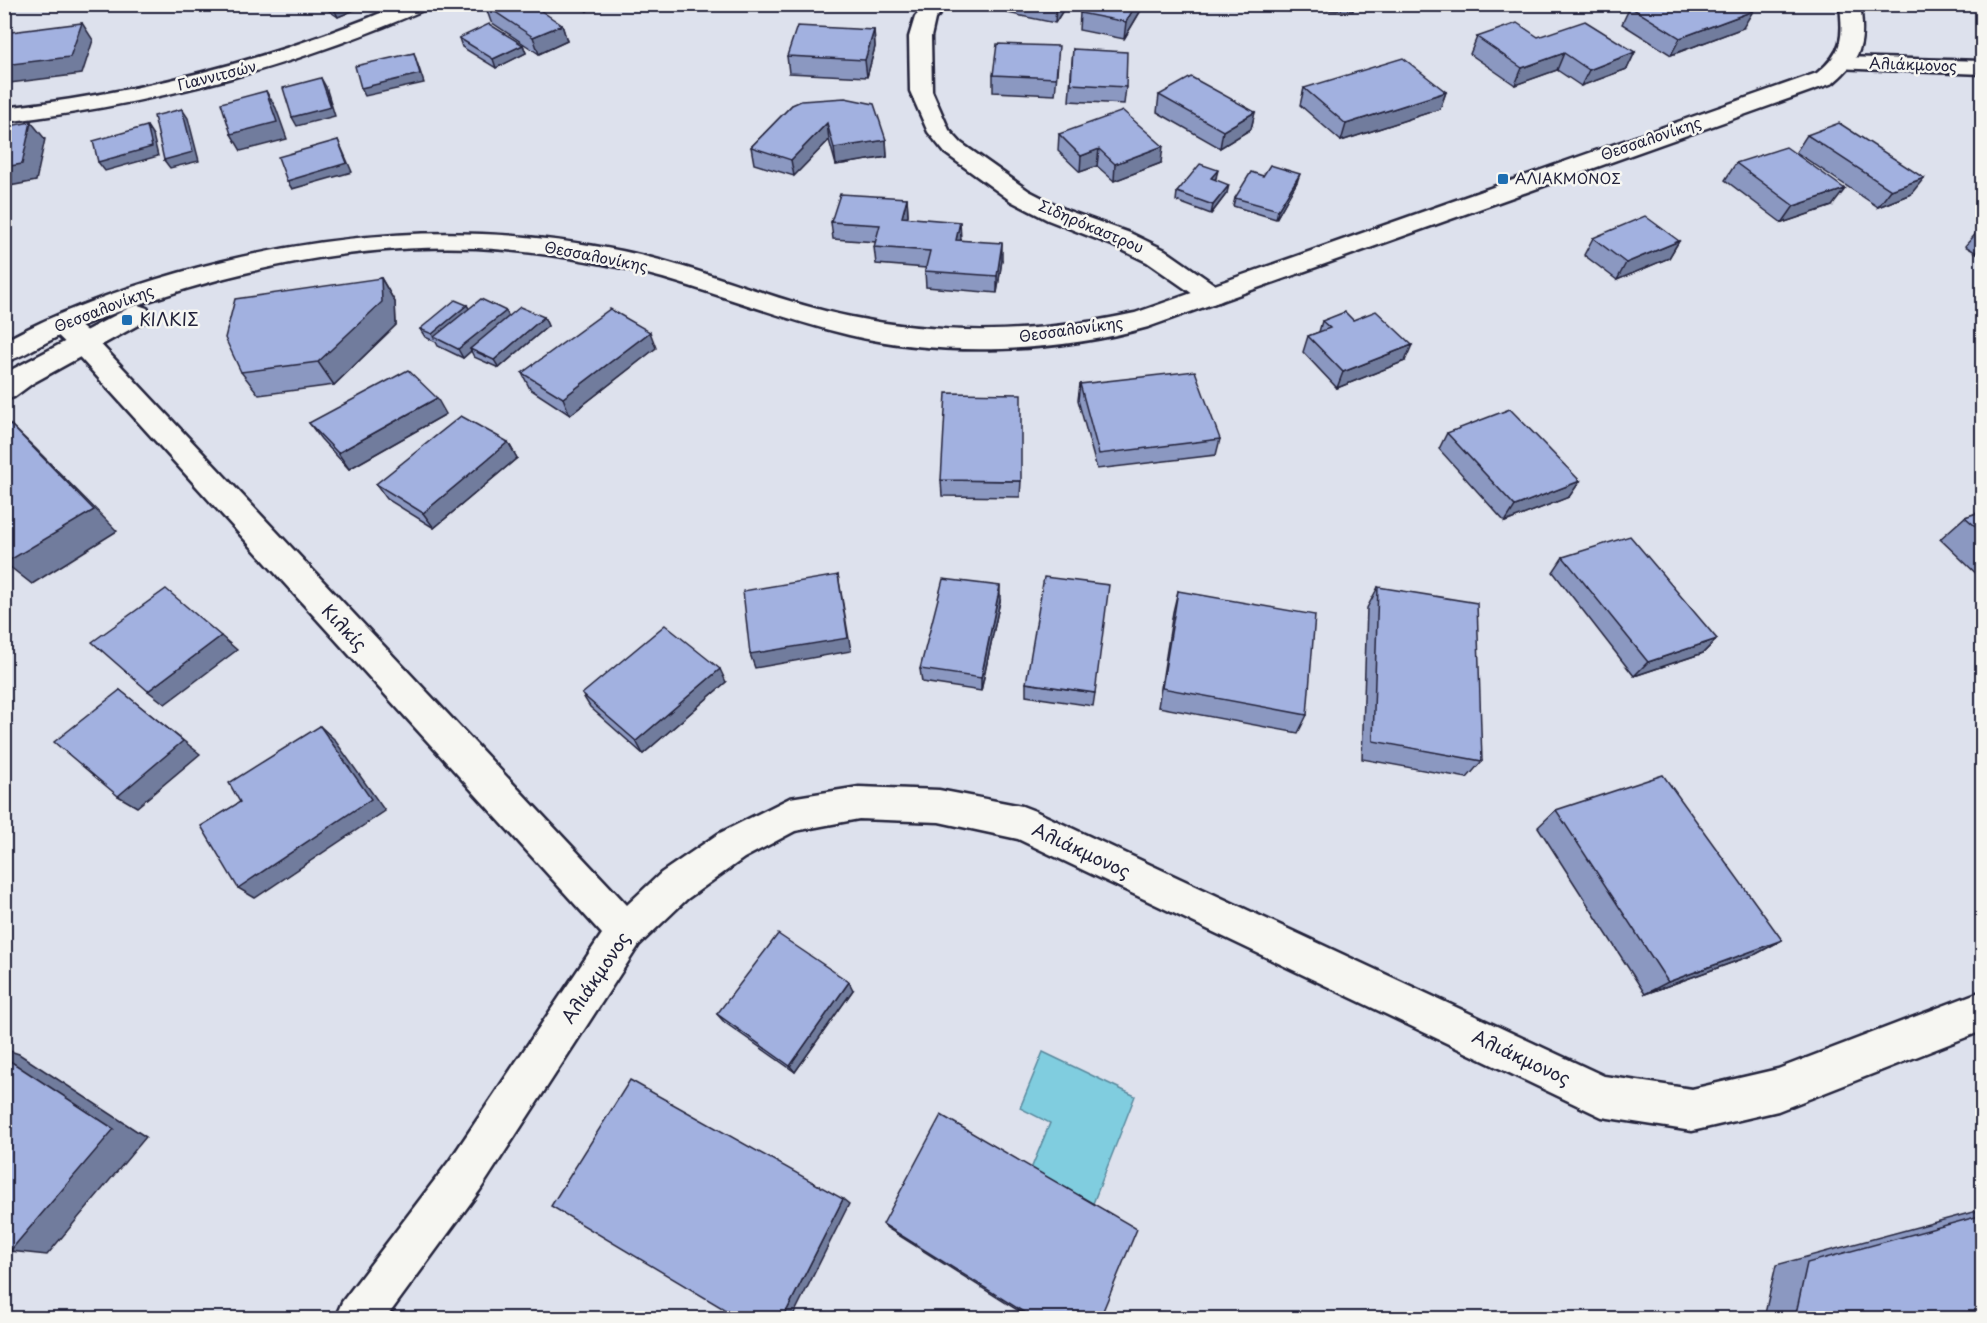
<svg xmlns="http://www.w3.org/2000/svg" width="1987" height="1323" viewBox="0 0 1987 1323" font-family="'Playpen Sans',sans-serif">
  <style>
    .water { fill: #80cddf; stroke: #5a899d; stroke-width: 1.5 }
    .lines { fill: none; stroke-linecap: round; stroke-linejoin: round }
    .street-casing { stroke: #22223b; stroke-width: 5 }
    .secondary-casing { stroke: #22223b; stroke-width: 5 }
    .street { fill: #f6f6f2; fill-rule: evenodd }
    .secondary { fill: #f6f6f2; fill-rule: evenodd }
    .wall { fill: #8b98c1; stroke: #22223b; stroke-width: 1.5 }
    .shaded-wall { fill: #717c9d; stroke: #22223b; stroke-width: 1.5 }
    .building { fill: #a2b1e0; stroke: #22223b; stroke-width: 1.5 }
    .poi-dot { fill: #1f6fb2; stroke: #f6f6f2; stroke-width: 2 }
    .labels { text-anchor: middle; stroke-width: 5; stroke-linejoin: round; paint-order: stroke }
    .far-street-label { font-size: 15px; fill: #22223b; stroke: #f6f6f2 }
    .far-poi-label { font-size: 15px; fill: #22223b; stroke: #f6f6f2; text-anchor: start }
    .poi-label { font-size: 18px; fill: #22223b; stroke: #f6f6f2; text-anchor: start }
    .street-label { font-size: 18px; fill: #22223b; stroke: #f6f6f2 }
  </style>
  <rect width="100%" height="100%" fill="#dde1ed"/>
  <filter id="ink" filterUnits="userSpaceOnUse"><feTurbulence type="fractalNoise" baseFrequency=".0167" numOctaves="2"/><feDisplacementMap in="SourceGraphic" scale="12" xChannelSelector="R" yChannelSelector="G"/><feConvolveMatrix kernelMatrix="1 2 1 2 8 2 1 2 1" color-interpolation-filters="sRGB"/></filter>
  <g filter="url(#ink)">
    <polygon class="water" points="1043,1052 1135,1096 1092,1206 1029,1174 1050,1123 1020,1108"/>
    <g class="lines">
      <defs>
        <g id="street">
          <path d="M 402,4 L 431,4 L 428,8 C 292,68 152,105 4,122 L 4,108 C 143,93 275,59 402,4 Z"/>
          <polygon points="926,4 949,4 935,19 931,37 932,91 949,130 961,143 1029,191 1066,210 1130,233 1165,250 1221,289 1225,295 1221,301 1212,304 1203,301 1147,262 1112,245 1048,220 1011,201 945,153 928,132 910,91 909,37 915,17"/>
          <polygon points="1843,57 1982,61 1982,74 1835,68 1832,63 1835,58"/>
          <polygon points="61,315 70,318 93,336 627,905 661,873 718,834 790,798 859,787 939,790 1022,806 1035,811 1604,1076 1692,1089 1778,1069 1982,991 1982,1031 1778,1111 1692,1131 1602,1117 1018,839 939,822 859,819 795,831 744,858 687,899 639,945 480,1190 386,1318 335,1318 342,1302 450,1160 602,934 73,350 52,330 48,324 52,318"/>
        </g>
        <g id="secondary">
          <path d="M 1840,4 L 1860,4 C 1865,42 1863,58 1833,83 L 1148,327 C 1057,353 942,357 849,335 C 786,320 725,296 663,278 C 612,264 559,255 506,250 C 372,239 237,267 112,314 C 90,322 68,331 47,342 C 33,349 20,358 4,362 L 4,341 C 59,311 119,290 178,273 C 327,231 469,220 622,251 C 700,267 774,301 851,317 C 923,332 1000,334 1072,324 C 1093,322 1114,317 1135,313 L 1817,73 C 1844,51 1843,37 1840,4 Z"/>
          <polygon points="138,305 147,308 151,314 147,320 33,383 14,397 4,400 4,375 13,369 129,308"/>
        </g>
      </defs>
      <use href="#street" class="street-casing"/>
      <use href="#secondary" class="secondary-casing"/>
      <use href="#street" class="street"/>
      <use href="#secondary" class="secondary"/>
    </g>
    <g class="wall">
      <polygon points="319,4 365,4 366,5 338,17"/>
      <polygon points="568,4 597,4 587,11"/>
      <polygon points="1007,4 1067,4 1055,23 1007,13"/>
      <polygon points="1086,4 1141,4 1140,12 1124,39 1079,30 1080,13"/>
      <polygon points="1295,4 1354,4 1353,11 1295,9"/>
      <polygon points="485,5 562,25 567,41 539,54 491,22"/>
      <polygon points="1630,7 1743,28 1671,55 1622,24"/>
      <polygon points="874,30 875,47 867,77 789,73 787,56"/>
      <polygon points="1477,37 1538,37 1635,52 1627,69 1581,86 1557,70 1515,85 1470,54"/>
      <polygon points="459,38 523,45 526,53 496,68 462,47"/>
      <polygon points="1073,49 1126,87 1124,104 1069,101"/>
      <polygon points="1058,63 1055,95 993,92 993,75"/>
      <polygon points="1304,88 1446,92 1440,109 1341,141 1300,105"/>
      <polygon points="1159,95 1255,112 1251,129 1220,148 1157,112"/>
      <polygon points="792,105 886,140 887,157 836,165 829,140 794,176 754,164 751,147"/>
      <polygon points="1059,134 1161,163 1114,181 1097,166 1080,172 1058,151"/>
      <polygon points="1807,135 1911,194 1878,207 1796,152"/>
      <polygon points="1736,163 1832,206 1782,223 1725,180"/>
      <polygon points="1216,178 1215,180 1227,193 1211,214 1176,201 1177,192"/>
      <polygon points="1297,182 1276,219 1233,206 1235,198"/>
      <polygon points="907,198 908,215 907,218 961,239 961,240 1002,260 997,293 926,287 925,271 926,268 876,264 874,247 876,242 833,239 831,222"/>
      <polygon points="1983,228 1983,257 1965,246 1980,229"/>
      <polygon points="1593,238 1679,241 1669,258 1617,280 1584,255"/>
      <polygon points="381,278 395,302 396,325 334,385 259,395 241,372"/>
      <polygon points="467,305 469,309 509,317 544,317 548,326 499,368 474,357 471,351 463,358 438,346 436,342 425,337 420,329"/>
      <polygon points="1353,320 1405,361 1337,388 1303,352 1308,336 1319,332 1322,321"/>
      <polygon points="656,348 570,415 530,389 522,373"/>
      <polygon points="1080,384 1220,439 1216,455 1097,469 1078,400"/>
      <polygon points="446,414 349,469 321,439 309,423"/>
      <polygon points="1447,433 1580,481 1569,497 1505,522 1439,449"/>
      <polygon points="508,442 517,458 434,528 387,499 376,484"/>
      <polygon points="941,480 1021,481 1020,497 942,496"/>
      <polygon points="1983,511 1983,580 1940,539 1965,517"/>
      <polygon points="1563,557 1717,639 1703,653 1634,676 1553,572"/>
      <polygon points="1378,587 1482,761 1467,778 1362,759 1367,608"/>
      <polygon points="1178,591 1307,715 1298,733 1158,707 1173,612"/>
      <polygon points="1000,601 981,691 922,682 920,669"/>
      <polygon points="726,682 643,754 590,707 582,694"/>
      <polygon points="1026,683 1095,693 1093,706 1026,696"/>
      <polygon points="1556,810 1782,940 1756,954 1645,994 1538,827"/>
      <polygon points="853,990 795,1072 724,1022 717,1014"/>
      <polygon points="1983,1211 1983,1318 1764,1318 1776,1265 1973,1212"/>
      <polygon points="883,1224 1100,1318 1030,1318 887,1228"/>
    </g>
    <g class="shaded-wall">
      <polygon points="343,4 365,4 366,5 338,17 334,9"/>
      <polygon points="585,4 597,4 587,11"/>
      <polygon points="1057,4 1067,4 1055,23 1056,6"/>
      <polygon points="1136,4 1141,4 1140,12 1124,39 1126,22"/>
      <polygon points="1753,11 1743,28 1671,55 1680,38"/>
      <polygon points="82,23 93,40 82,74 10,83 4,76 4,65"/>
      <polygon points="562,25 567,41 539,54 533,37"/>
      <polygon points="874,30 875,47 867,77 865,60"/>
      <polygon points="523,45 526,53 496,68 493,59"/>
      <polygon points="1635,52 1627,69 1581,86 1589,70"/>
      <polygon points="414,53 424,83 365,96 361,88"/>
      <polygon points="1564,53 1557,70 1515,85 1522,68"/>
      <polygon points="321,78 326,87 335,116 297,126 292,117"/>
      <polygon points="266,91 276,108 287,139 241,151 231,134"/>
      <polygon points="1446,92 1440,109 1341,141 1346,124"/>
      <polygon points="182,109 188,118 199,161 170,168 164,160"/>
      <polygon points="1255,112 1251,129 1220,148 1223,131"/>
      <polygon points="31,122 45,139 36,181 4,187 4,167"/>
      <polygon points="827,123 829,140 794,176 791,160"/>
      <polygon points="147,126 153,135 158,156 105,171 98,162"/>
      <polygon points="338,140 342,149 352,172 292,189 287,181"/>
      <polygon points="886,140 887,157 836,165 834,148"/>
      <polygon points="1163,146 1161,163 1114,181 1115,164"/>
      <polygon points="1099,149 1097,166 1080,172 1081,156"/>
      <polygon points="1218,170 1216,178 1209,187 1211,178"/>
      <polygon points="1300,174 1297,182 1276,219 1278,210"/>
      <polygon points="1924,178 1911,194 1878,207 1891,190"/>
      <polygon points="1229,185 1227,193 1211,214 1213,205"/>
      <polygon points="1845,189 1832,206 1782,223 1794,206"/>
      <polygon points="907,198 908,215 903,234 902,217"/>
      <polygon points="960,222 961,239 957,256 956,240"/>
      <polygon points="1679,241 1669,258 1617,280 1626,263"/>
      <polygon points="1002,243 1002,260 997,293 997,276"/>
      <polygon points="381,278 395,302 396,325 334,385 318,362"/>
      <polygon points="467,305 472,314 434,338 432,334"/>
      <polygon points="506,311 510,319 470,349 471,351 463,358 458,349"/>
      <polygon points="544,317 548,326 499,368 494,360"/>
      <polygon points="650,332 656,348 570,415 563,398"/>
      <polygon points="1412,345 1405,361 1337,388 1343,372"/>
      <polygon points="437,398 446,414 349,469 338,453"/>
      <polygon points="11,425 35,448 117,531 32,584 5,563"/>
      <polygon points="508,442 517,458 434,528 423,513"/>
      <polygon points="1580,481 1569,497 1505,522 1515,506"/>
      <polygon points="838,575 851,651 755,668 750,654"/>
      <polygon points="1000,586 1000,601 981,691 981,678"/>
      <polygon points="221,636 237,650 165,704 148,691"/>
      <polygon points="1717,639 1703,653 1634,676 1648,662"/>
      <polygon points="720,669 726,682 643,754 636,741"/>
      <polygon points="120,690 200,754 137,807 118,796"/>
      <polygon points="320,726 334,739 385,811 255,898 238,888"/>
      <polygon points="1782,940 1756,954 1645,994 1668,982"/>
      <polygon points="849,982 853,990 795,1072 790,1066"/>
      <polygon points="4,1049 19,1054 146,1137 47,1255 10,1251"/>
      <polygon points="843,1199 849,1204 792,1318 783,1318"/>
    </g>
    <g class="building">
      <polygon points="328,4 343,4 334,9"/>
      <polygon points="487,4 531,4 562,25 533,37 485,5"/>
      <polygon points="1086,4 1136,4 1126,22 1080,13"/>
      <polygon points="1638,4 1741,4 1753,11 1680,38 1630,7"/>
      <polygon points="1585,21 1635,52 1589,70 1564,53 1522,68 1477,37 1517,23 1538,37"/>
      <polygon points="82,23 70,57 4,65 4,47 11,32"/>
      <polygon points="489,24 523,45 493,59 459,38"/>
      <polygon points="797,26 874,30 865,60 787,56"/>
      <polygon points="997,44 1059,46 1056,78 993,75"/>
      <polygon points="1073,49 1127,52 1126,87 1071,84"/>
      <polygon points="414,53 420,74 361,88 355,66"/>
      <polygon points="1403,58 1446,92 1346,124 1304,88"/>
      <polygon points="1191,77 1255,112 1223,131 1159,95"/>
      <polygon points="321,78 331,107 292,117 283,88"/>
      <polygon points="266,91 277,122 231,134 221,103"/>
      <polygon points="845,98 874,104 886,140 834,148 827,123 791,160 751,147 792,105 801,101"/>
      <polygon points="182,109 193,152 164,160 154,116"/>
      <polygon points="1123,111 1163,146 1115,164 1099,149 1081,156 1059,134"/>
      <polygon points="31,122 22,164 4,167 4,127"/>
      <polygon points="1839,123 1924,178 1891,190 1807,135"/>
      <polygon points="147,126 152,147 98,162 93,141"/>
      <polygon points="338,140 347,163 287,181 278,157"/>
      <polygon points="1786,147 1845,189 1794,206 1736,163"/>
      <polygon points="1200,164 1218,170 1211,178 1229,185 1213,205 1177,192"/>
      <polygon points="1270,165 1300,174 1278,210 1235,198 1251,172 1263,176"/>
      <polygon points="840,194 907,198 902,217 960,222 956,240 1002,243 997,276 925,271 930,251 874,247 880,225 831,222"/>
      <polygon points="1645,216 1679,241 1626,263 1593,238"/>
      <polygon points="381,278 382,302 318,362 241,372 225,338 235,299"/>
      <polygon points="481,299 506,311 458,349 434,337"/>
      <polygon points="455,300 467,305 432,334 420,329"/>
      <polygon points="520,307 544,317 494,360 470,349"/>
      <polygon points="610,309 650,332 563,398 522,373"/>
      <polygon points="1376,311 1412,345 1343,372 1308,336 1330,328 1322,321 1345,312 1353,320"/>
      <polygon points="408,370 437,398 338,453 309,423"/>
      <polygon points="1195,371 1220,439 1099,454 1080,384"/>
      <polygon points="946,393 1021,394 1021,481 941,480"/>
      <polygon points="1510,409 1580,481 1515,506 1447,433"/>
      <polygon points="461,416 508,442 423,513 376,484"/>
      <polygon points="11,425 94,510 5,563 4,429"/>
      <polygon points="1983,511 1983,533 1965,517"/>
      <polygon points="1630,536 1717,639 1648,662 1563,557"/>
      <polygon points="838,575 848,638 750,654 743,591"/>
      <polygon points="1044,577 1109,585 1095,693 1026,683"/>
      <polygon points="943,579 1000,586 981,678 920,669"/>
      <polygon points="1378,587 1477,603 1482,761 1373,741"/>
      <polygon points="166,589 221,636 148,691 92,642"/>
      <polygon points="1178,591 1315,615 1307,715 1162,688"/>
      <polygon points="665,625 720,669 636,741 582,694"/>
      <polygon points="120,690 183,741 118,796 54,742"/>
      <polygon points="320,726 371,799 238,888 201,826 240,802 229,783"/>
      <polygon points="1663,775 1782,940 1668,982 1556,810"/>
      <polygon points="778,934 849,982 790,1066 717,1014"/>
      <polygon points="4,1057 114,1129 10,1251 4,1248"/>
      <polygon points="630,1080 843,1199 783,1318 739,1318 551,1206"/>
      <polygon points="941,1115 1137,1229 1100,1318 1033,1318 883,1224"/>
      <polygon points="1983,1215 1983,1318 1795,1318 1807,1263"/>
    </g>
  </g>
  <g class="poi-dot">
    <rect x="1497" y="173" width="12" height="12" rx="3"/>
    <rect x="121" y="314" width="12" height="12" rx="3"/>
  </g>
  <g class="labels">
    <g class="far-street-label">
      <text transform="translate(1913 65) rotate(2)" y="5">Αλιάκμονος</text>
      <text transform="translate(217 76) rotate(-14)" y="5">Γιαννιτσών</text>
      <text transform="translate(1651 139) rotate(-19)" y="5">Θεσσαλονίκης</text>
      <text transform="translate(1091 227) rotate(23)" y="5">Σιδηρόκαστρου</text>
      <text transform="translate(596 257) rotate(11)" y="5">Θεσσαλονίκης</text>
      <text transform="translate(104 309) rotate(-21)" y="5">Θεσσαλονίκης</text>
      <text transform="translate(1071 330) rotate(-8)" y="5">Θεσσαλονίκης</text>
    </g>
    <g class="far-poi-label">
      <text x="1515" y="184">ΑΛΙΑΚΜΟΝΟΣ</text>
    </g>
    <g class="poi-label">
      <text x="139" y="326">ΚΙΛΚΙΣ</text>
    </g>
    <g class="street-label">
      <text transform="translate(344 628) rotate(47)" y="6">Κιλκίς</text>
      <text transform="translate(1081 851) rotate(25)" y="6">Αλιάκμονος</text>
      <text transform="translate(596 978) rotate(-56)" y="6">Αλιάκμονος</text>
      <text transform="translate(1521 1058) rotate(25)" y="6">Αλιάκμονος</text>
    </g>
  </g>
  <rect width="1987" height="1323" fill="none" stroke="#f6f6f2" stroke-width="24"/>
  <rect x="12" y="12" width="1963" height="1299" fill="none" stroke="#22223b" stroke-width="2" filter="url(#ink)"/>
</svg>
